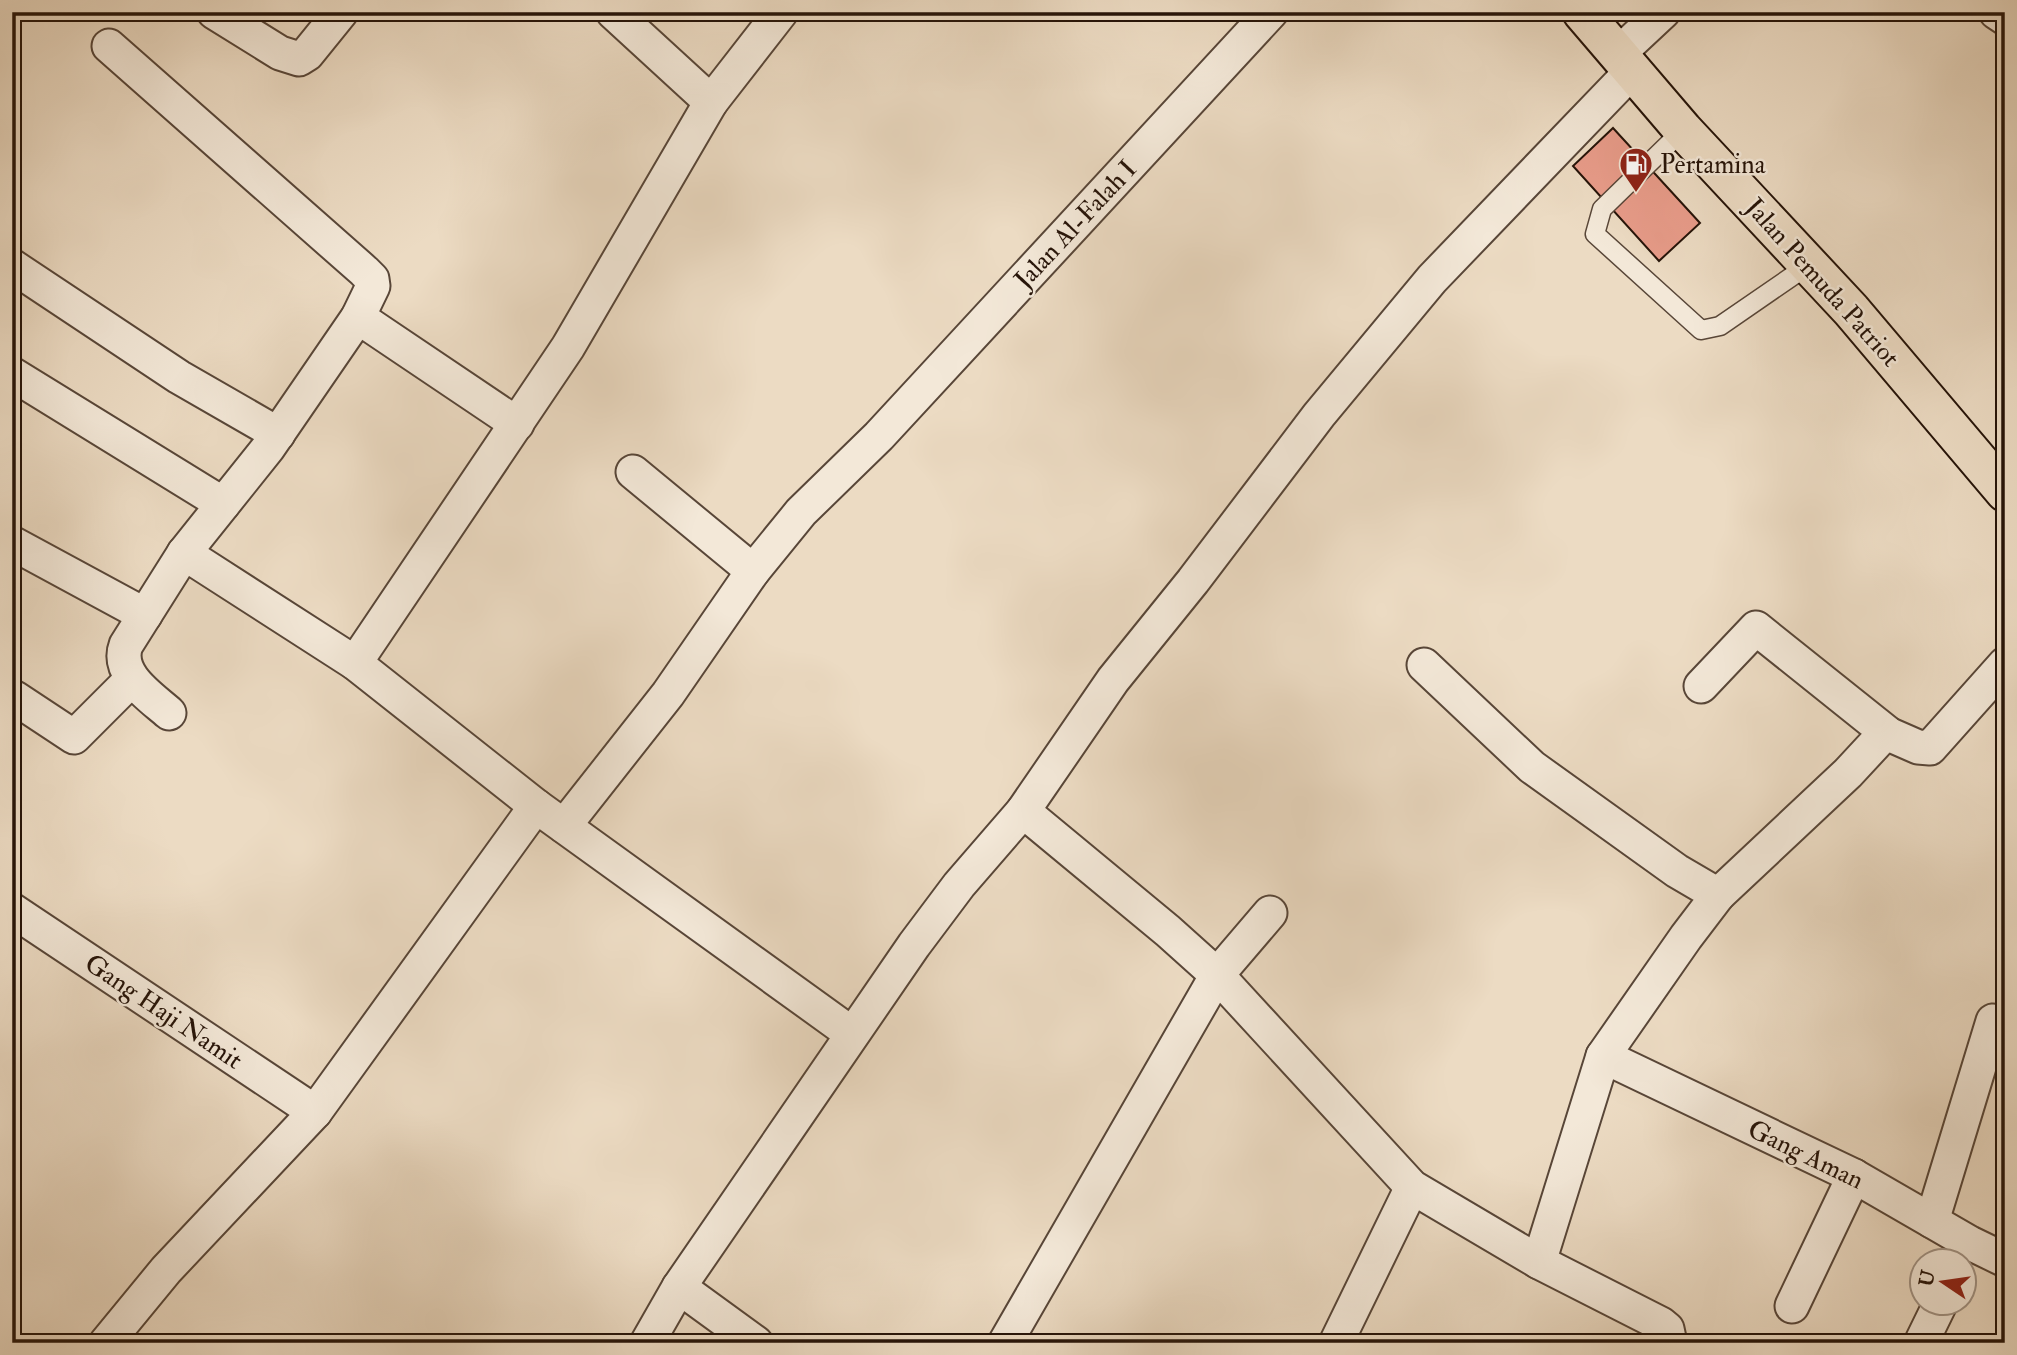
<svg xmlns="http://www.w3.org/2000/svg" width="2017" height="1355" viewBox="0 0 2017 1355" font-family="'IM FELL Double Pica',serif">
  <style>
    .building { fill: #e89c8a; stroke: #261409; stroke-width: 2 }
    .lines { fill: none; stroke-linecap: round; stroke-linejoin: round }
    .lane-casing { stroke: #584638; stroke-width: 21 }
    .street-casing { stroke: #584638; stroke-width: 37 }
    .primary-casing { stroke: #261409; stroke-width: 42 }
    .lane { stroke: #f3e8d8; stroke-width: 18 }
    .street { stroke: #f3e8d8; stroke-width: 33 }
    .primary { stroke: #ecdbc3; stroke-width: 38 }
    .labels { text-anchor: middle; stroke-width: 5; stroke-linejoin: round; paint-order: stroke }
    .poi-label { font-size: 26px; fill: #261409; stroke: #f3e8d8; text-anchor: start }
    .street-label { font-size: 26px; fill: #261409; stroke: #f3e8d8 }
  </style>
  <rect width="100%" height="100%" fill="#ecdbc3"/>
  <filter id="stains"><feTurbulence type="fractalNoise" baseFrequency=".00286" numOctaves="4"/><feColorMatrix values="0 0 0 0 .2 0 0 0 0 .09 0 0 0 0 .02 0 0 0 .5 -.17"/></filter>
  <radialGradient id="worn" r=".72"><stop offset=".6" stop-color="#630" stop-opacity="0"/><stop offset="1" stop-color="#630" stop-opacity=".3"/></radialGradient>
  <polygon class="building" points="1613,128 1700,223 1659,261 1573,166"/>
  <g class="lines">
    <defs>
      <polyline id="lane" points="1683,130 1602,209 1595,234 1701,330 1720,326 1810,264"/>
      <g id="street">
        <polyline points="214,12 280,53 299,59 307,54 341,12"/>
        <polyline points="613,12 711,102"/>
        <polyline points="1996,12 2005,18"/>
        <path d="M 109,46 L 364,271 L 372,279 L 373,286 L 358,317 L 268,448 L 184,553 L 126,645 C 115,674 151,697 169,713"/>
        <polyline points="1618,54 1663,12"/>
        <polyline points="12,266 179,377 278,434"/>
        <polyline points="358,317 517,424"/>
        <polyline points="12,374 223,504"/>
        <polyline points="633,472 753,571"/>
        <polyline points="12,543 145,615"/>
        <polyline points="184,553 355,663 536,806 852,1034"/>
        <polyline points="355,663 568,347 711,102 781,12"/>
        <polyline points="1424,665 1532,767 1677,871 1718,895 1686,937 1603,1056 1539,1262"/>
        <polyline points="1701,686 1756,628 1886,732 1848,773 1718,895"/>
        <polyline points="15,698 74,737 132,679"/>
        <polyline points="1886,733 1918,747 1930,748 2005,664"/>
        <polyline points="1023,811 1168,931 1217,975 1412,1187 1539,1262 1661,1324 1667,1329 1670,1343"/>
        <polyline points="564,826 668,694 753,571 801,512 879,436 1271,12"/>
        <polyline points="12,910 315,1112"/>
        <polyline points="1603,1056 1854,1176 1970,1243 2005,1260"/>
        <polyline points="1932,1221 1993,1021"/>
        <polyline points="679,1287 756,1343"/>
        <polyline points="1792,1306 1854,1176"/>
        <polyline points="106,1343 166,1270 315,1112 536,806"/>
        <polyline points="647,1343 679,1287 914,945 959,885 1023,811 1113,680 1193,581 1319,415 1432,279 1631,72"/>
        <polyline points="1005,1343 1217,975 1270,913"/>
        <polyline points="1336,1343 1412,1187"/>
        <polyline points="1921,1343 1941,1302"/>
      </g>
      <polyline id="primary" points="1582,12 1683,130 1851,310 2005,492"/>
    </defs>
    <use href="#lane" class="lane-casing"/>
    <use href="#street" class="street-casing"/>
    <use href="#primary" class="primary-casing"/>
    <use href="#lane" class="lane"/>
    <use href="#street" class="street"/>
    <use href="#primary" class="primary"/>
  </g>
  <defs>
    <symbol id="fuel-pin" viewBox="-11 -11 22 30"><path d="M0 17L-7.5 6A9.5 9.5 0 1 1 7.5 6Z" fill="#8f2418" stroke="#f3e8d8"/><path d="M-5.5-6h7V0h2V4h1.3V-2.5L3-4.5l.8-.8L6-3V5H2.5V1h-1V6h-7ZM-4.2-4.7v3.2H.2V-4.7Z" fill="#fff"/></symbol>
  </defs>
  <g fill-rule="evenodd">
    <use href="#fuel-pin" x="1617" y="145" width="38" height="52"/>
  </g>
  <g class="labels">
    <g class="poi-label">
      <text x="1660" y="173">Pertamina</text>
    </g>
    <g class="street-label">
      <text transform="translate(1075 224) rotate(-47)" y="9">Jalan Al-Falah I</text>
      <text transform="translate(1823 282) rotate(48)" y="9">Jalan Pemuda Patriot</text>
      <text transform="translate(164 1011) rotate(34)" y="9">Gang Haji Namit</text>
      <text transform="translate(1806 1154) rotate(26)" y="9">Gang Aman</text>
    </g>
  </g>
  <rect width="2017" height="1355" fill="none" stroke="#ecdbc3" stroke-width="42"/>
  <rect x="14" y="14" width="1989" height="1327" fill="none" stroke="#261409" stroke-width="3.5"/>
  <rect x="21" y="21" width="1975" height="1313" fill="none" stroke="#261409" stroke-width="2"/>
  <g transform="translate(1943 1282) rotate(283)"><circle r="33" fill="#f3e8d8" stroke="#a19385" stroke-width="2"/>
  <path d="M0-5L12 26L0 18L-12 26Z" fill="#8f2418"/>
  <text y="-10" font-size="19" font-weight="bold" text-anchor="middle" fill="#261409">U</text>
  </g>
  <rect width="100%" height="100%" filter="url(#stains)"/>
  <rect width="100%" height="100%" fill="url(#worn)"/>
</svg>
